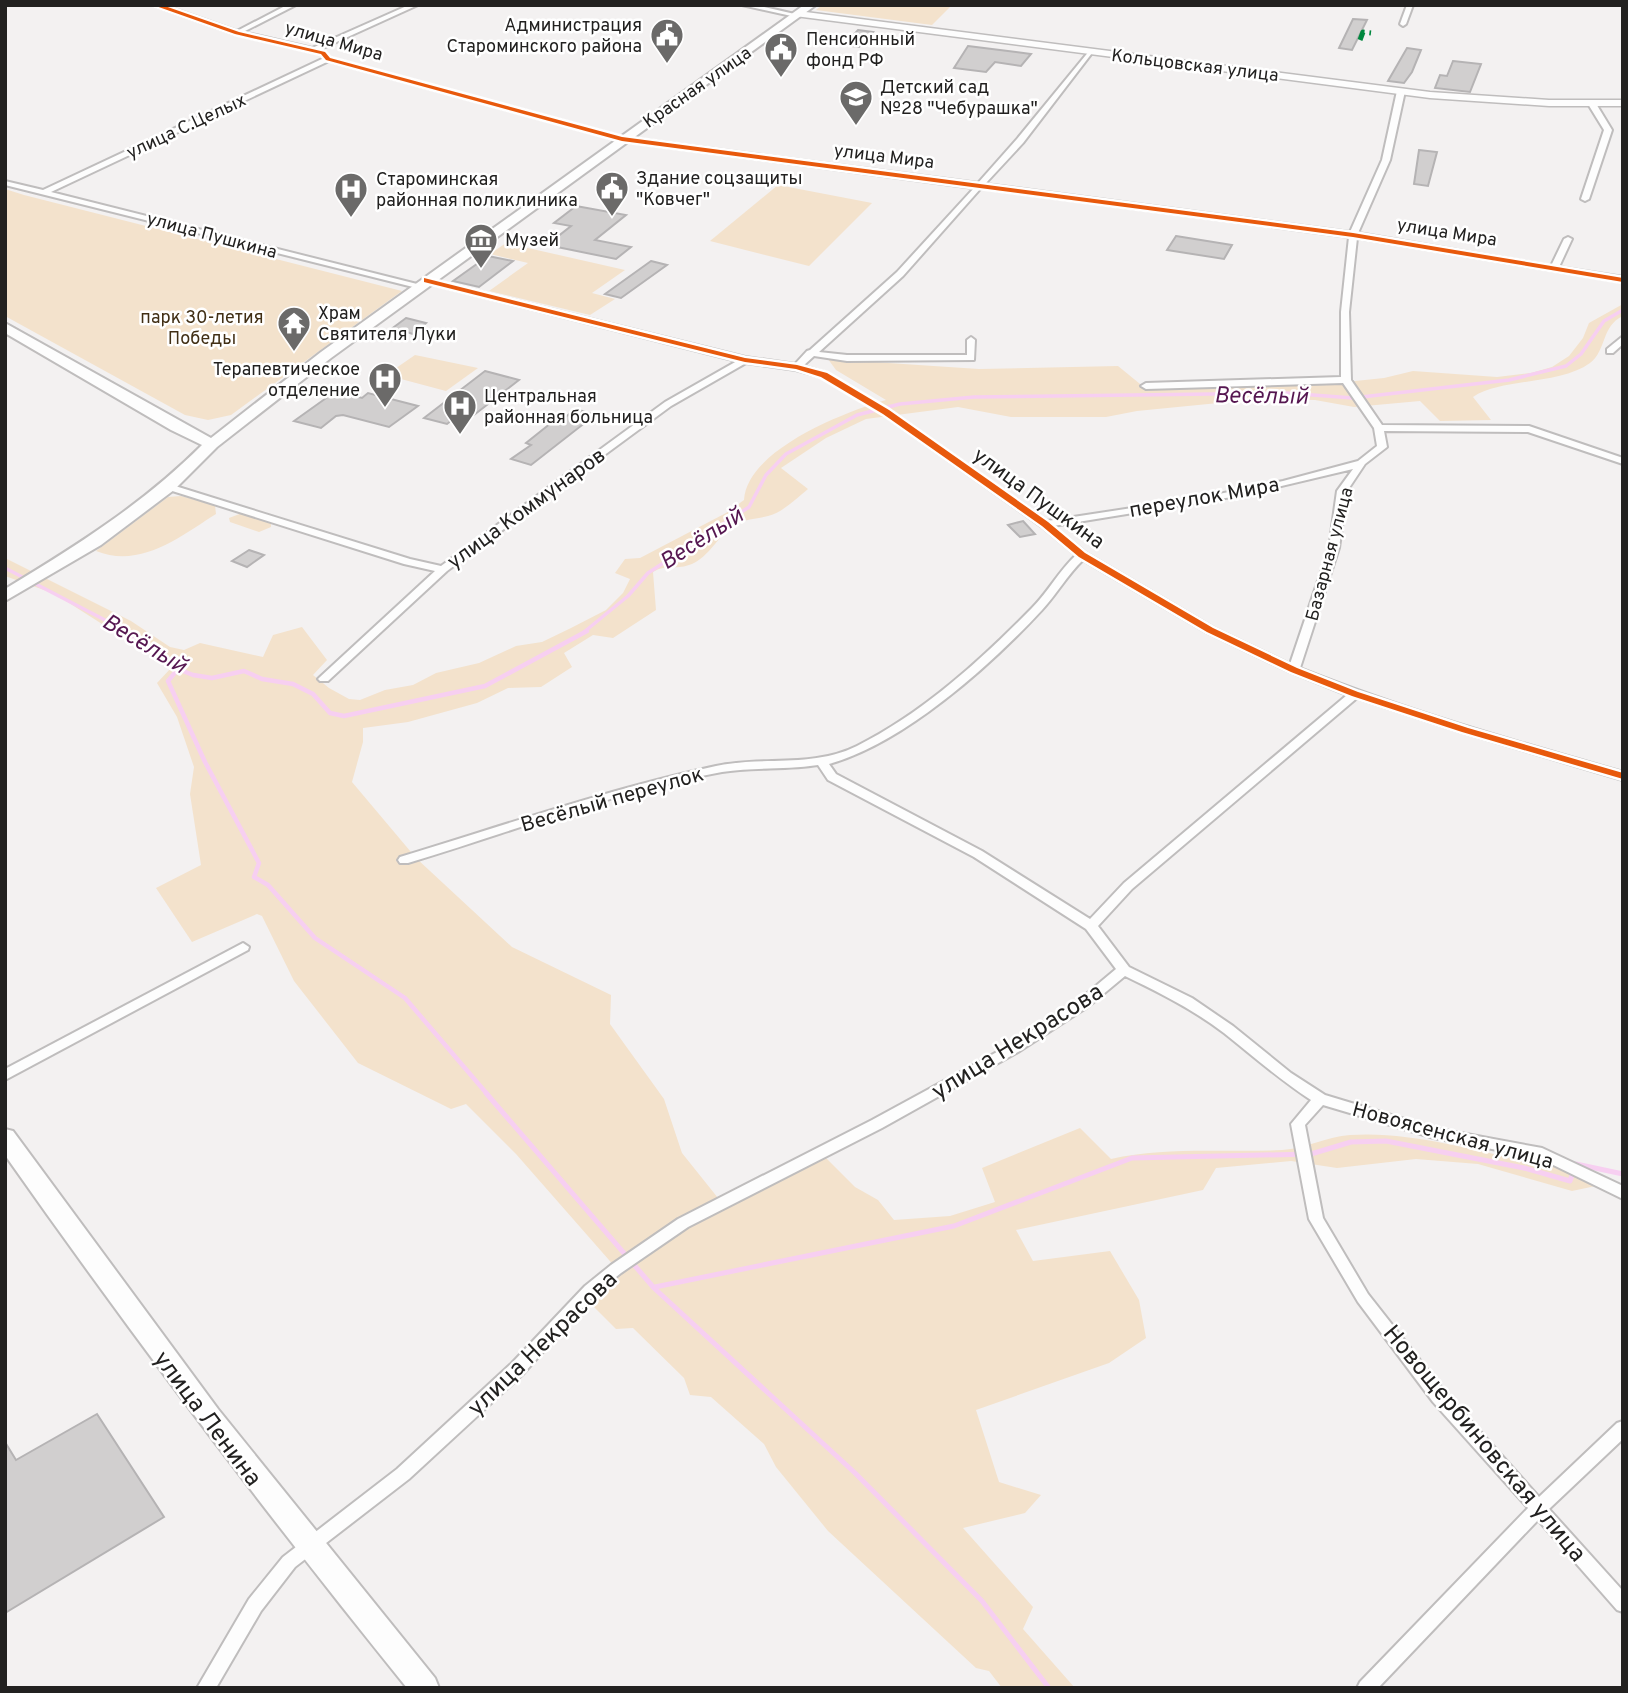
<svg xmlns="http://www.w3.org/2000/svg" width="1628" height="1693" viewBox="0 0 1628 1693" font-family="Overpass,sans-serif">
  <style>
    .green { fill: #f3e2cc }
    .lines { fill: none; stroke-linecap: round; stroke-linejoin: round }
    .stream-far2 { stroke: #f7cff1; stroke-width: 3.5 }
    .stream-far1 { stroke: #f7cff1; stroke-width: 4.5 }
    .stream { stroke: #f7cff1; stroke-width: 5 }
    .building { fill: #d1cfcf; stroke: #b5b3b4; stroke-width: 2 }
    .street-casing { stroke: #bfbdbd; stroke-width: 4 }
    .secondary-casing { stroke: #bfbdbd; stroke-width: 3 }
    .primary-casing { stroke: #bfbdbd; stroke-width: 4 }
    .street { fill: #fdfdfd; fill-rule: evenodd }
    .secondary { fill: #fdfdfd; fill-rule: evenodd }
    .primary { fill: #fdfdfd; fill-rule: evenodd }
    .quiet { stroke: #00873e; stroke-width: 5; stroke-dasharray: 10 5; stroke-linecap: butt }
    .cycleway-casing { stroke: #fff; stroke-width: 5 }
    .cycleway { fill: #e8590c; fill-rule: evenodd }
    .labels { text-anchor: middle; stroke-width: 5; stroke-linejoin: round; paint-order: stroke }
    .far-poi-label { font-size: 18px; fill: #222120; stroke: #fff; text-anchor: start }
    .far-street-label { font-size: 18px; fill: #222120; stroke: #fff }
    .far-park-label { font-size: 18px; fill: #412f15; stroke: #fff }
    .street-label { font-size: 21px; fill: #222120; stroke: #fff }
    .water-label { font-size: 23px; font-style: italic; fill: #561751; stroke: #fff }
    .near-street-label { font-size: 24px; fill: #222120; stroke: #fff }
  </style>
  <rect width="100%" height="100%" fill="#f3f1f1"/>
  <g class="green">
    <polygon points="822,5 952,5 932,25 816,10"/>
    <polygon points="778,185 872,203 809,266 710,241"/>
    <polygon points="5,189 24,195 402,291 231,415 208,420 185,415 5,316"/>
    <polygon points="506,243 625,270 592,293 615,299 590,315 489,291 528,263 490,254"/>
    <path d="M 1623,304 L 1623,316 C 1601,326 1607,350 1590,363 C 1560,385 1501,378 1473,397 L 1491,420 L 1440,421 L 1420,401 L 1354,407 L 1315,400 L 1259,399 L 1137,411 L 1106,417 L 1011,417 L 958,407 L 866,419 L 826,438 L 781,468 L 808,489 C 797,498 782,513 768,516 C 752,520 742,518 728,530 C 716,540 706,560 689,565 C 675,570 666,564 653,572 L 656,610 L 613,638 L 593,635 L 564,653 L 572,667 L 541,687 L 508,688 L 477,703 L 408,722 L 363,728 L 363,742 L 352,782 L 416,858 L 512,947 L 611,995 L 610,1024 L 664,1099 L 682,1153 L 722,1203 L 821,1153 L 855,1187 L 878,1200 L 894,1220 L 950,1216 L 995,1202 L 982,1168 L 1080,1128 L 1111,1159 C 1167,1146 1225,1153 1282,1150 C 1306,1149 1327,1136 1350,1135 C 1408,1131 1468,1149 1525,1161 L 1529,1156 L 1605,1184 L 1572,1191 L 1478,1164 L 1416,1159 L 1337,1168 L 1291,1161 L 1216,1168 L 1203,1190 L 1016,1230 L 1033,1261 L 1110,1251 L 1139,1300 L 1146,1338 L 1109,1363 L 976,1410 L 999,1482 L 1041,1495 L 1025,1513 L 963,1528 L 1033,1607 L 1023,1629 L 1075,1688 L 1002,1688 L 989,1671 L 976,1668 L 828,1531 L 776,1467 L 764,1444 L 711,1397 L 690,1395 L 684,1378 L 633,1328 L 616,1329 L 592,1305 L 590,1290 L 616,1268 L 516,1154 L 466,1104 L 451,1109 L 358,1063 L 294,981 L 262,916 L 257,914 L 192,942 L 156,888 L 201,865 L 190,794 L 194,767 L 177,717 L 157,683 L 171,668 L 55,594 L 5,576 L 5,558 L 131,621 L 170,647 L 184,650 L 200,643 L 263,657 L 273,635 L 302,627 L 327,660 L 313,675 L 329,688 L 349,699 L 360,700 L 385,690 L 413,685 L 436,673 L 479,663 L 516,646 L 542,642 L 571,628 L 606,610 L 623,593 L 630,579 L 615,573 L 625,559 L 640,558 L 726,513 L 744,500 C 747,450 844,412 886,400 L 836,370 L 828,359 L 979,369 L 1118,366 L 1145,388 L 1326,384 L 1384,378 L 1413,371 L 1497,377 L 1531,373 L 1552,367 L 1569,356 L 1583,338 L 1589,323 Z"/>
    <polygon points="415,355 478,368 446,391 386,375"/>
    <path d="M 181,496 L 215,505 L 216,514 C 181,536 141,569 96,551 L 168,497 Z"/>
    <polygon points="242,513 271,523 271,527 259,532 230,522 229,518"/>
  </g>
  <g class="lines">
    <g class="stream-far2">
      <polyline points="5,568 128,632"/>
      <polyline points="584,632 628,596 648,573 749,507 766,475 786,454 857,415 900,404 974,397 1286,393 1353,398 1509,380 1566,366 1581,354 1604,321 1623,310"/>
    </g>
    <g class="stream-far1">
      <polyline points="125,631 178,669 193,675 212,678 244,671 262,679 293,684 313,694 330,713 344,716 485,686 587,631"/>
      <polyline points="178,669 168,681 205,762 259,863 254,877 268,885 315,938 405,998 488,1095"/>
    </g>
    <g class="stream">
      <polyline points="486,1093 654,1288 855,1473 982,1601 1049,1688"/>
      <polyline points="655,1287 954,1226 1132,1158 1311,1154 1351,1142 1386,1141 1524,1168 1570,1181 1576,1164 1623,1174"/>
    </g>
  </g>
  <g class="building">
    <polygon points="1353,19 1367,20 1352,50 1339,48"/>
    <polygon points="858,30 873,32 859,47 844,45"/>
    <polygon points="968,46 1031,54 1021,66 995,62 986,72 954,68"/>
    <polygon points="1407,48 1421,50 1412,72 1404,83 1388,81"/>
    <polygon points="1453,61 1481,64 1470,92 1435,88 1440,75 1447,76"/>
    <polygon points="1419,150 1437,152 1428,186 1414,184"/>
    <polygon points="576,206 626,215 595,240 631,247 616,259 547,245 571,226 554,223"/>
    <polygon points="1176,236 1232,245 1224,259 1167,250"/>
    <polygon points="488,256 513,261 479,287 453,281"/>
    <polygon points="651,261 667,265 621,298 605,294"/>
    <polygon points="406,318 426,323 413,334 407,332 397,339 382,336"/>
    <polygon points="485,371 519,380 474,415 462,412 447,424 424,418"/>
    <polygon points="336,391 362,398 368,393 418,406 389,427 343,415 336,416 321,428 294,421"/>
    <polygon points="576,409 595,415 531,465 511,459 531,445 526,443 551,423 556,424"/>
    <polygon points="1023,521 1035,534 1020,537 1008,525"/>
    <polygon points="249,550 264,555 247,567 232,561"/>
    <polygon points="97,1414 164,1517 5,1613 5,1442 16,1460"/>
  </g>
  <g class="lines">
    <defs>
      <g id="street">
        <path d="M 153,5 L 163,5 L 237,31 L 287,5 L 296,5 L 243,32 L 312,48 L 409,5 L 418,5 L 319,50 L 325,52 L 330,58 L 622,137 L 978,183 L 1017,139 L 1090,50 L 1092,51 L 1092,53 L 1023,143 L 985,184 L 1350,232 L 1382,160 L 1397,91 L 1401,89 L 1405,91 L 1390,160 L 1358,233 L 1551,266 L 1564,239 L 1568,237 L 1572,239 L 1559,267 L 1623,277 L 1623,282 L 1357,238 L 1349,312 L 1351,380 L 1382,425 L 1529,426 L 1623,458 L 1623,464 L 1528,432 L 1384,431 L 1387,447 L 1365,464 L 1347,491 L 1339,548 L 1300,668 C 1405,710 1514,741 1623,772 L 1623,780 L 1461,732 L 1357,698 L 1132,889 L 1098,926 L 1129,967 L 1192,998 L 1233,1026 L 1291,1073 L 1325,1095 L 1434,1128 L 1542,1148 L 1623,1186 L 1623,1199 L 1539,1158 L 1434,1138 L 1323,1105 L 1305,1125 L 1323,1218 L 1368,1294 L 1445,1392 L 1539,1497 L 1617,1423 L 1623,1421 L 1623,1439 L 1549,1509 L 1623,1591 L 1623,1612 L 1617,1610 L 1538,1520 L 1378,1688 L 1357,1688 L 1360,1682 L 1528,1508 L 1433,1402 L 1358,1302 L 1309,1219 L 1291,1124 L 1311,1100 C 1280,1080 1253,1056 1224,1033 C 1194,1010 1160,993 1125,976 L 1089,1006 L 1018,1052 L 882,1128 L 688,1227 L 621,1273 L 595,1294 L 524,1373 L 409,1479 L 295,1567 L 261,1611 L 216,1688 L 197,1688 L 249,1599 L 283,1557 L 397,1469 L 512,1363 L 585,1286 L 611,1265 L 678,1219 L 872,1120 L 1008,1046 L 1079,1000 L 1116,969 L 1086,929 L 974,857 L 828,780 L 818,765 C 786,770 754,767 722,772 C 617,791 511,832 408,863 L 400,863 L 398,860 L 400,857 C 505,825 609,789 716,766 C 763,756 813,768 857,746 C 923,713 981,660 1032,608 C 1048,592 1059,571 1076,555 L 1041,526 L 883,414 L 821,377 L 796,370 L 746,363 L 671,406 L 447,571 L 328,681 L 320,681 L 318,679 L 320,677 L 435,571 L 404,564 L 166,489 L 164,487 L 166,485 L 172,485 L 410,559 L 441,566 L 665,402 L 737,361 L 424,282 L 424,278 L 745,357 L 795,364 L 807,351 L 810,350 L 897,272 L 974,188 L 622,141 L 329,61 L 51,192 L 421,285 L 421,289 L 5,185 L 5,181 L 43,190 L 324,58 L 321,54 L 235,34 ZM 981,188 L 1349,237 L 1341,312 L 1341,377 L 1146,383 L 1141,386 L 1146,389 L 1343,383 L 1374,428 L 1377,446 L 1358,461 L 1283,481 L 1204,497 L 1047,521 L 889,410 L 827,373 L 803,366 L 814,356 L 847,361 L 974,360 L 975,340 L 971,337 L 967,340 L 967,355 L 847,355 L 819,352 L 903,276 ZM 1353,469 L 1337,491 L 1329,548 L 1290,664 L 1214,628 L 1086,553 L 1053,526 L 1244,495 ZM 1083,560 L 1206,632 L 1290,672 L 1347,695 L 1124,883 L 1090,919 L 982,851 L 836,774 L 829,764 C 903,744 990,666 1042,610 C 1057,594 1067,575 1083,560 Z"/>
        <polygon points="742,5 756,5 799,15 796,17"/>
        <polygon points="1407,5 1413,5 1406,24 1403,26 1400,24"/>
        <polygon points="1592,102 1595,102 1612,130 1589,199 1585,201 1581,199 1604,130 1588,104"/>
        <polygon points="1623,336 1623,344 1613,353 1607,353 1607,349"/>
        <polygon points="243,943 249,947 248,950 5,1080 5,1069"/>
      </g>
      <polygon id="secondary" points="798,11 1430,92 1549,100 1623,100 1623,106 1549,106 1430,98 795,16 795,12"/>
      <g id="primary">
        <path d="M 804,5 L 816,5 L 331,358 L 217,447 L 174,490 L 101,545 L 5,601 L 5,589 C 76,546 143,504 202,445 L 171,430 L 5,333 L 5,323 L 211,438 L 321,352 Z"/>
        <path d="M 5,1129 L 13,1131 L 218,1409 L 435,1678 L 439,1688 L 407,1688 C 267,1515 133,1337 5,1155 Z"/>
      </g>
    </defs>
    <use href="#street" class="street-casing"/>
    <use href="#secondary" class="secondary-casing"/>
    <use href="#primary" class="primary-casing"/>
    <use href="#street" class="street"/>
    <use href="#secondary" class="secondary"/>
    <use href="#primary" class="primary"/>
    <polyline class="quiet" points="1360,40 1363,32 1371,33"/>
    <defs>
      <g id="cycleway">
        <polygon points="153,5 162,5 239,32 325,52 330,58 622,137 1353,233 1623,278 1623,282 1353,237 622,141 326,60 321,54 235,34"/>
        <polygon points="424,278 745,358 797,365 827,373 889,410 1048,522 1085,553 1213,628 1297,668 1358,692 1468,728 1623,773 1623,779 1462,732 1352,696 1291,672 1207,632 1079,557 1042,526 883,414 821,377 796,369 745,362 424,282"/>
      </g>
    </defs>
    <use href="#cycleway" class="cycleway-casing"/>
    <use href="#cycleway" class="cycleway"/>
  </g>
  <defs>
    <symbol id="civic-pin" viewBox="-11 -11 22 30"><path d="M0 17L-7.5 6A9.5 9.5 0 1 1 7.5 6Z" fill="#6b6a69" stroke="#fff"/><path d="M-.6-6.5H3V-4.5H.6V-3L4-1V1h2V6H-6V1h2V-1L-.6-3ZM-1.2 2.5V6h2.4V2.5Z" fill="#fff"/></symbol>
    <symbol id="school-pin" viewBox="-11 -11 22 30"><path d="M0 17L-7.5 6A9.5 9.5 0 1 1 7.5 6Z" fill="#6b6a69" stroke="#fff"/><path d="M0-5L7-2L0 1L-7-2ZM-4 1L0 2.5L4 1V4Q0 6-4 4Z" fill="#fff"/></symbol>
    <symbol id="hospital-pin" viewBox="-11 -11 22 30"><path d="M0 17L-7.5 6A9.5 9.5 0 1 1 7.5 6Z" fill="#6b6a69" stroke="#fff"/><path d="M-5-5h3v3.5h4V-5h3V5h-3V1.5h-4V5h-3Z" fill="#fff"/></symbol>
    <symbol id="museum-pin" viewBox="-11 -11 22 30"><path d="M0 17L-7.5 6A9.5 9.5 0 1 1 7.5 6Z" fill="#6b6a69" stroke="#fff"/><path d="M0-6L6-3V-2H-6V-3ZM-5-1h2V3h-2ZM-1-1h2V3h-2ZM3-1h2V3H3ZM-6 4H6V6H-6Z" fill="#fff"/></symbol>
    <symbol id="temple-pin" viewBox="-11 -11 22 30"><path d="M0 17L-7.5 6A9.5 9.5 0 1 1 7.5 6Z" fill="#6b6a69" stroke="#fff"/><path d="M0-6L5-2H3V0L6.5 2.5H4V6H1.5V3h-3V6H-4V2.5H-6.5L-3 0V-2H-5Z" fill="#fff"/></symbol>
  </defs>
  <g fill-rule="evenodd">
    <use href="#civic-pin" x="648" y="16" width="38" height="52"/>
    <use href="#civic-pin" x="762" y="30" width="38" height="52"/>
    <use href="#school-pin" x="837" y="78" width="38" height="52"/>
    <use href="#civic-pin" x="593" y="169" width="38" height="52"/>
    <use href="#hospital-pin" x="332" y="170" width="38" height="52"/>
    <use href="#museum-pin" x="462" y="221" width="38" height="52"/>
    <use href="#temple-pin" x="275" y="304" width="38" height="52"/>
    <use href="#hospital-pin" x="366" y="360" width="38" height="52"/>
    <use href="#hospital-pin" x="441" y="387" width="38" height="52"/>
  </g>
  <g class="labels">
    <g class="far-poi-label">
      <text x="642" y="31" text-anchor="end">Администрация<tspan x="642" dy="21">Староминского района</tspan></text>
      <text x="806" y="45">Пенсионный<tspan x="806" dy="21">фонд РФ</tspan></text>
      <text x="880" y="93">Детский сад<tspan x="880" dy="21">№28 "Чебурашка"</tspan></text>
      <text x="636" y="184">Здание соцзащиты<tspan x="636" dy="21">"Ковчег"</tspan></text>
      <text x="376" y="185">Староминская<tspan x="376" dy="21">районная поликлиника</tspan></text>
      <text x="505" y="246">Музей</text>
      <text x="318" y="319">Храм<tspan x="318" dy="21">Святителя Луки</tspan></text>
      <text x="360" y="375" text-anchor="end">Терапевтическое<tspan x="360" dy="21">отделение</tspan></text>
      <text x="484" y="402">Центральная<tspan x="484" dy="21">районная больница</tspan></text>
    </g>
    <g class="far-street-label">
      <text transform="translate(334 41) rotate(16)" y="6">улица Мира</text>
      <text transform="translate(1195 65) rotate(7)" y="6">Кольцовская улица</text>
      <text transform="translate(697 87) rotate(-35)" y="6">Красная улица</text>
      <text transform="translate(186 126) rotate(-25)" y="6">улица С.Целых</text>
      <text transform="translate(884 156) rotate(7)" y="6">улица Мира</text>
      <text transform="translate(1447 232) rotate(9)" y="6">улица Мира</text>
      <text transform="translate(212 235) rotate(15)" y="6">улица Пушкина</text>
      <text transform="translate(1329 554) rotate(-75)" y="6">Базарная улица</text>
    </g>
    <g class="far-park-label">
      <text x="202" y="323">парк 30-летия<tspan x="202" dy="21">Победы</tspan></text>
    </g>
    <g class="street-label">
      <text transform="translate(1204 497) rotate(-10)" y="7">переулок Мира</text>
      <text transform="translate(1039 498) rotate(36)" y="7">улица Пушкина</text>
      <text transform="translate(526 508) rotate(-36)" y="7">улица Коммунаров</text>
      <text transform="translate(612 799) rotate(-16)" y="7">Весёлый переулок</text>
      <text transform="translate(1453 1135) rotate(15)" y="7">Новоясенская улица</text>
    </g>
    <g class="water-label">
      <text transform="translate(1261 395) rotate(1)" y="8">Весёлый</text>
      <text transform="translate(701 538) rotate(-33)" y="8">Весёлый</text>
      <text transform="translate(145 643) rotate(31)" y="8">Весёлый</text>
    </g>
    <g class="near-street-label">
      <text transform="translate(1017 1041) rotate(-32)" y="8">улица Некрасова</text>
      <text transform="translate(542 1343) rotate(-44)" y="8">улица Некрасова</text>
      <text transform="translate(208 1418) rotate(53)" y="8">улица Ленина</text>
      <text transform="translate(1485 1443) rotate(50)" y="8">Новощербиновская улица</text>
    </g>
  </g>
  <rect width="1628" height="1693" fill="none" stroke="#222120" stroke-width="14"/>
</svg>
